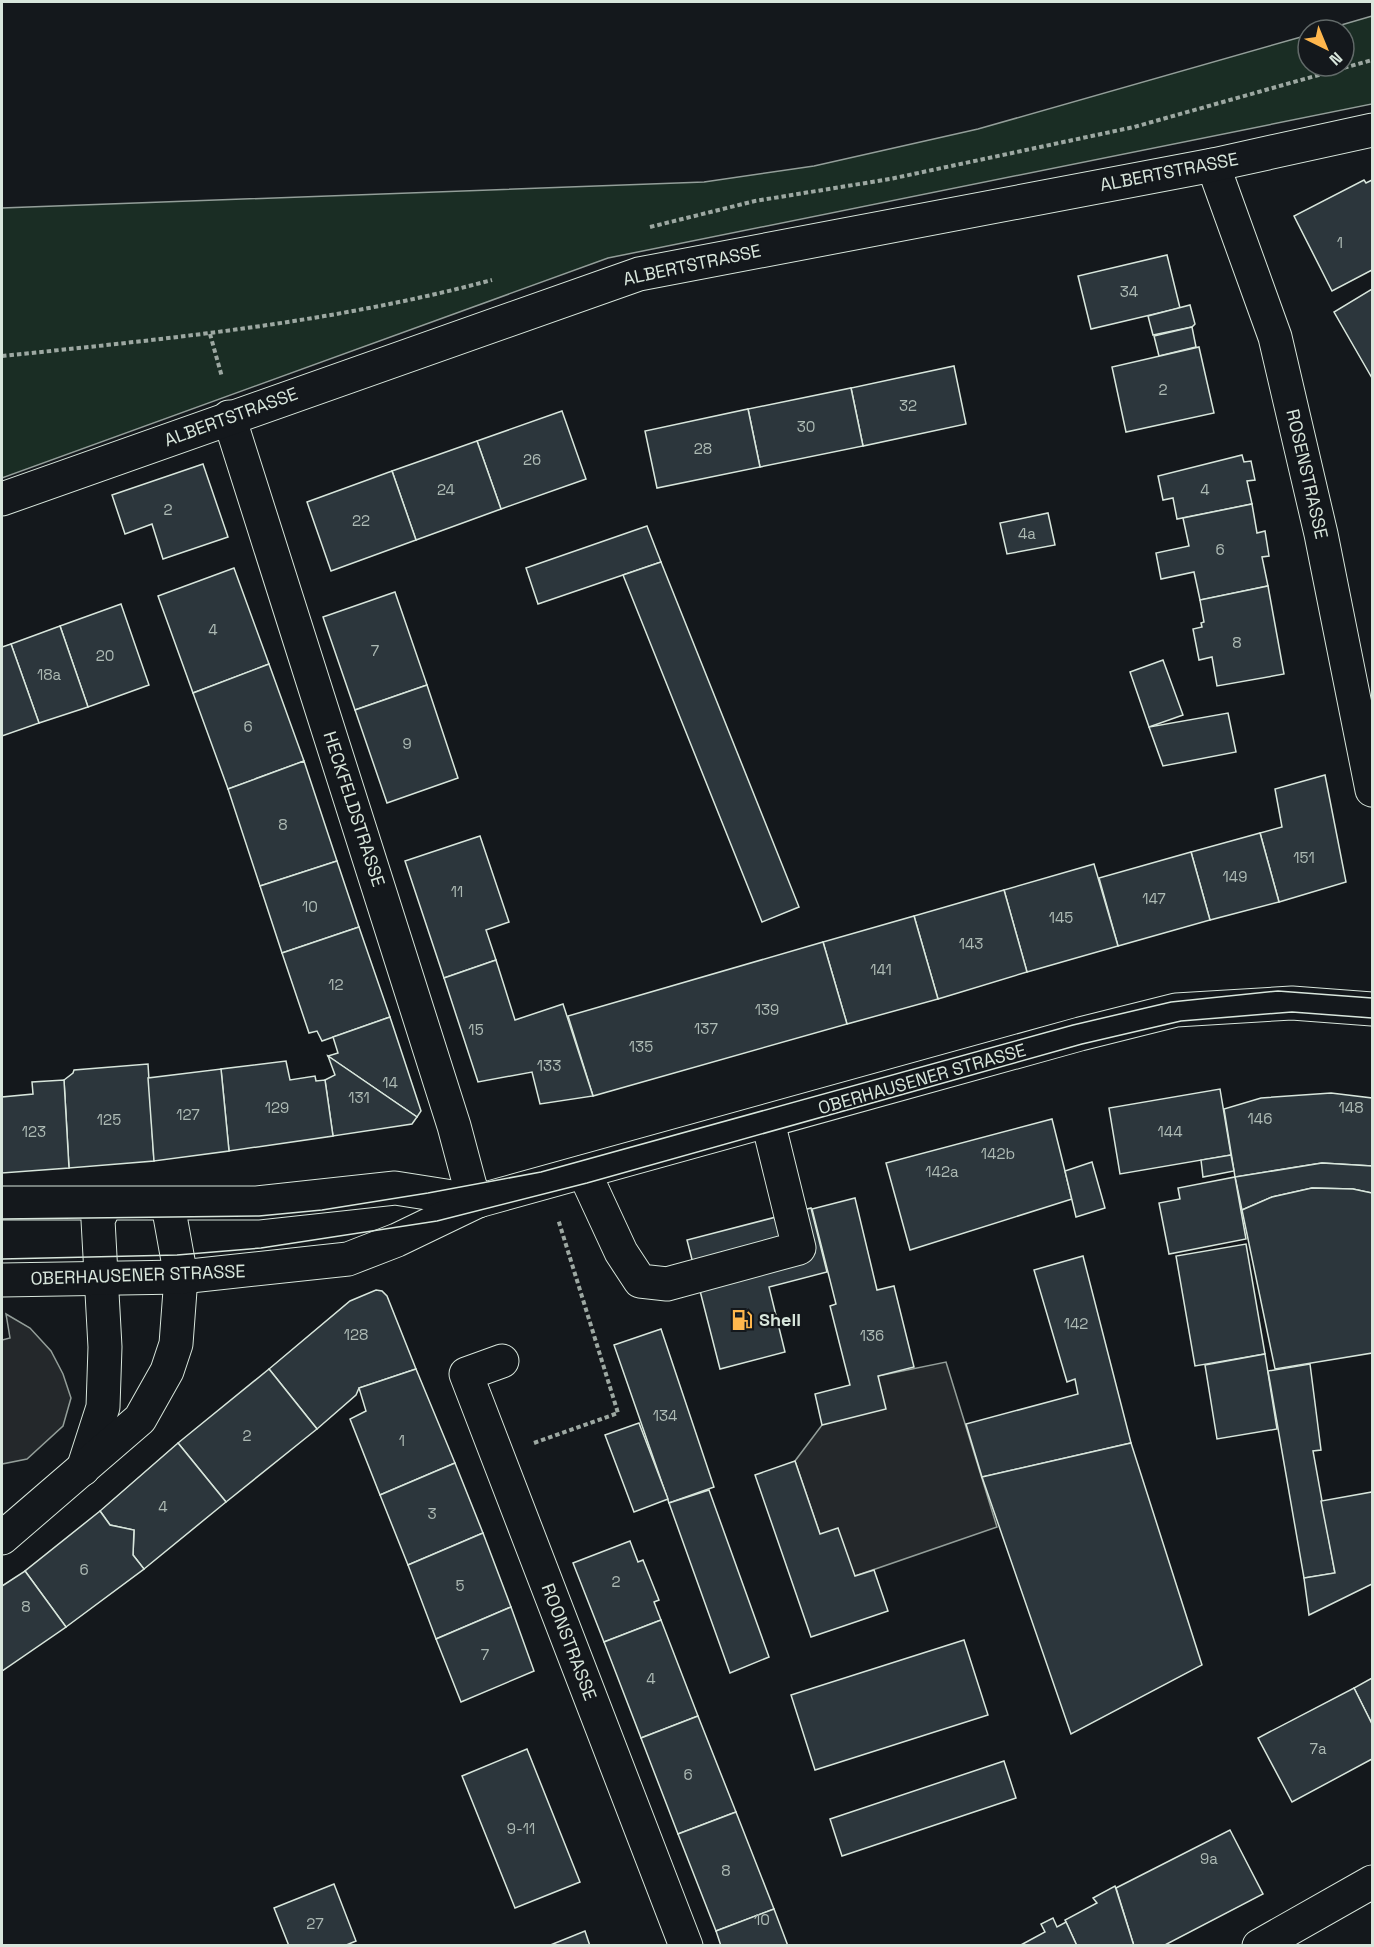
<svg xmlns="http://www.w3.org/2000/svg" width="1374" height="1947" viewBox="0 0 1374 1947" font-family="'Space Grotesk',sans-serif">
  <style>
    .green { fill: #1a2d24; stroke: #939e99; stroke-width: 1.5 }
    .parking { fill: #24282b; stroke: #939e99; stroke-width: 1.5 }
    .building { fill: #2c363c; stroke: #d8e6dc; stroke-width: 1.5 }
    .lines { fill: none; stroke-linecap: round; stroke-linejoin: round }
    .minor-casing { stroke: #d8e6dc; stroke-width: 35 }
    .major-casing { stroke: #d8e6dc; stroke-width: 35 }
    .path { stroke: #9da8a2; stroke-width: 4; stroke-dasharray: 4.5 3; stroke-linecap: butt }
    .minor { stroke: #14181c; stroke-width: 33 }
    .major { stroke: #14181c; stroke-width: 33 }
    .tram { stroke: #d8e6dc; stroke-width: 1.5 }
    .labels { text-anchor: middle; stroke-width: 4.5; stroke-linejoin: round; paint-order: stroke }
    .number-label { font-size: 15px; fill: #adbab4 }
    .street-label { font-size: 18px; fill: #d8e6dc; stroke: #14181c }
    .poi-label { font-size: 18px; font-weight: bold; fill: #d8e6dc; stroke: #14181c; text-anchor: start }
  </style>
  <rect width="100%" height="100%" fill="#14181c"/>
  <polygon class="green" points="1372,16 1372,104 608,258 2,478 2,208 704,182 814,166 978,129 1308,35 1308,66 1344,66 1344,30 1324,30"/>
  <g class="parking">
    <polygon points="6,1314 30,1328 51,1351 63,1374 71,1398 63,1426 27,1459 2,1464 2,1340 10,1338"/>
    <polygon points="946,1362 997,1527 855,1576 820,1534 795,1461 822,1425 878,1376"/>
  </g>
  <g class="building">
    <polygon points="1364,180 1366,183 1372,180 1372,270 1332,291 1294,216"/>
    <polygon points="1167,255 1180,308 1091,329 1078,276"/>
    <polygon points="1372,289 1372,378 1334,312"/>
    <polygon points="1190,305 1195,324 1192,327 1153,335 1148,316"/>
    <polygon points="1192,327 1196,347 1159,356 1154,336"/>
    <polygon points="1199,347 1214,413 1126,432 1112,367"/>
    <polygon points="954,366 966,424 863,446 851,388"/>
    <polygon points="851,388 863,446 760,467 748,409"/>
    <polygon points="748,409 760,467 657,488 645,431"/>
    <polygon points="562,411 586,479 501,509 477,441"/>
    <polygon points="477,441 501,509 416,540 392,471"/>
    <polygon points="1242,455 1244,462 1251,461 1255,480 1247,481 1252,504 1177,519 1173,498 1163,500 1158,476"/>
    <polygon points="203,464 228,537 163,559 152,524 125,534 112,495"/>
    <polygon points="392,471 416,540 331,571 307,502"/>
    <polygon points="1252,504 1257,533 1265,531 1269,556 1262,557 1268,586 1200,600 1194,572 1161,579 1156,553 1189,546 1183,518"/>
    <polygon points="1048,513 1055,545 1007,554 1000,523"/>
    <polygon points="647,526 661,562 538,604 526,568"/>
    <polygon points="661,562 799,907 762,922 623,575"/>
    <polygon points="234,568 269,664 193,693 158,596"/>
    <polygon points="1268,586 1284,674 1217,686 1212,657 1199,660 1193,629 1202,627 1201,623 1204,622 1200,600"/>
    <polygon points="395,592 427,685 355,710 323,617"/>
    <polygon points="121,604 149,685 88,707 60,626"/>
    <polygon points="60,626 88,707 39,723 11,644"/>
    <polygon points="11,644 39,723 2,736 2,647"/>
    <polygon points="1163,660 1183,715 1149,727 1130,672"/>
    <polygon points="269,664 304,761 228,789 193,693"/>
    <polygon points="427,685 458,778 387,803 355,710"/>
    <polygon points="1228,713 1236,752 1163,766 1149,727"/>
    <polygon points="304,761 337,861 260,886 228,789"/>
    <polygon points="1325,775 1346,882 1279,902 1260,833 1282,827 1275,789"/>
    <polygon points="1260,833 1279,902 1210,920 1191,852"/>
    <polygon points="480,836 509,922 486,930 496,960 444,978 405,861"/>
    <polygon points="1191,852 1210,920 1118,946 1099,878"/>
    <polygon points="337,861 359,927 282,953 260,886"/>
    <polygon points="1094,864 1118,946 1027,972 1004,890"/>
    <polygon points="1004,890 1027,972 938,999 914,916"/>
    <polygon points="914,916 938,999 847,1024 823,942"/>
    <polygon points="359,927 390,1017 322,1041 317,1031 309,1033 282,953"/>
    <polygon points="823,942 847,1024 593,1096 568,1016"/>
    <polygon points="496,960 515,1020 563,1004 593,1096 540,1104 532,1072 478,1082 444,978"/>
    <polygon points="390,1017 421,1111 417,1117 328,1056 338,1053 333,1037"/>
    <polygon points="328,1056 417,1117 412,1124 333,1136 325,1080 335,1075"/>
    <polygon points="286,1061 290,1080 315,1076 316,1081 325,1080 333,1136 229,1151 221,1069"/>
    <polygon points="148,1064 154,1161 69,1168 64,1080 73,1073 74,1070"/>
    <polygon points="221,1069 229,1151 154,1161 148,1078"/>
    <polygon points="64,1080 69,1168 2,1173 2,1097 33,1094 32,1082"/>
    <polygon points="1220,1089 1231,1155 1120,1174 1109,1108"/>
    <polygon points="1331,1093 1372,1098 1372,1166 1322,1163 1235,1177 1224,1109 1261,1098"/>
    <polygon points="1052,1119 1072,1199 910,1250 886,1163"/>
    <polygon points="1231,1155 1234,1171 1203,1177 1201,1160"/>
    <polygon points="1092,1162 1105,1208 1076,1217 1065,1171"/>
    <polygon points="1322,1163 1372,1166 1372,1193 1353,1189 1312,1188 1272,1197 1242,1210 1235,1177"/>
    <polygon points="1235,1177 1246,1239 1169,1254 1159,1203 1180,1199 1178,1188"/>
    <polygon points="1312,1188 1353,1189 1372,1193 1372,1353 1275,1369 1242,1210 1272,1197"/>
    <polygon points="855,1198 877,1290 894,1286 914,1367 878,1376 886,1409 822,1425 815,1394 850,1385 830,1306 836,1304 812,1209"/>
    <polygon points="811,1208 827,1272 769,1287 785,1352 720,1369 687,1240"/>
    <polygon points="1246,1244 1265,1354 1195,1366 1176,1256"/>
    <polygon points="1083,1256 1131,1443 982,1477 966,1424 1078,1394 1075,1379 1067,1382 1034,1270"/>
    <polygon points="376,1290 382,1291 387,1296 416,1369 359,1388 356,1395 317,1429 269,1369 350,1301"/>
    <polygon points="661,1329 714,1487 669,1503 614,1345"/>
    <polygon points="1265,1354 1277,1429 1217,1439 1205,1365"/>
    <polygon points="1310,1364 1321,1450 1313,1451 1335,1573 1304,1578 1268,1371"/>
    <polygon points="269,1369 317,1429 226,1502 178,1443"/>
    <polygon points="416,1369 455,1463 380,1495 350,1419 366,1411 359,1388"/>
    <polygon points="639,1423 668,1499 634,1512 605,1435"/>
    <polygon points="178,1443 226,1502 144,1569 133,1555 134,1530 110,1525 100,1511"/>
    <polygon points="1131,1443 1202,1665 1071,1734 982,1477"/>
    <polygon points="795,1461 820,1534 838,1528 855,1576 874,1570 888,1611 811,1637 755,1475"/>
    <polygon points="455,1463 483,1533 408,1565 380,1495"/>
    <polygon points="709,1490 769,1657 730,1673 669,1503"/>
    <polygon points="1372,1492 1372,1584 1309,1615 1304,1578 1335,1573 1321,1501"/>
    <polygon points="100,1511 110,1525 134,1530 133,1555 144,1569 66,1627 25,1571"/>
    <polygon points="483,1533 511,1607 436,1639 408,1565"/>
    <polygon points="630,1541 638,1562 643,1560 659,1600 654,1602 661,1620 604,1642 573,1563"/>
    <polygon points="25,1571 66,1627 2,1671 2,1586"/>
    <polygon points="511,1607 534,1671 461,1702 436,1639"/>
    <polygon points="661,1620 698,1716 641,1738 604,1642"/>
    <polygon points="964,1640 988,1715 815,1770 791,1695"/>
    <polygon points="1372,1678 1372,1724 1354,1688"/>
    <polygon points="1354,1688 1372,1724 1372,1759 1292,1802 1258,1738"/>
    <polygon points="698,1716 736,1812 678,1834 641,1738"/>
    <polygon points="527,1749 580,1882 515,1908 462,1776"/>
    <polygon points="1004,1761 1016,1798 842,1856 830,1819"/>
    <polygon points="736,1812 774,1909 716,1931 678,1834"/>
    <polygon points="1230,1830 1263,1894 1163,1946 1134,1946 1116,1888"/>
    <polygon points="334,1884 356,1941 344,1946 289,1946 274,1908"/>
    <polygon points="1115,1886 1134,1946 1077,1946 1065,1920 1097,1903 1093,1898"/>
    <polygon points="774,1909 788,1946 721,1946 716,1931"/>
    <polygon points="1053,1918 1057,1927 1066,1922 1077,1946 1019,1946 1045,1932 1041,1924"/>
    <polygon points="585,1931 590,1946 548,1946"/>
  </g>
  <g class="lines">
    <defs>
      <g id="minor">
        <polyline points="1213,165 1275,337 1321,534 1372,790"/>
        <polyline points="229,417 454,1126 470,1186 478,1201"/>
        <polyline points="2,499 639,274 1213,165 1372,130"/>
        <polyline points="584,1172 621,1252 640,1281 667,1284 799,1248 768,1122"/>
        <polyline points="502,1361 466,1374 686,1946"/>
        <polyline points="83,1469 103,1407 105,1347 98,1220 105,1205"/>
        <polyline points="2,1538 140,1419 167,1371 176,1344 181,1277 168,1205"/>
        <polyline points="1259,1946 1372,1882"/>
      </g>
      <g id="major">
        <polyline points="2,1203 257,1203 395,1188 478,1201"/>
        <polyline points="2,1280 181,1277 348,1259 397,1240 478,1201 1080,1034 1176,1010 1292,1003 1372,1009"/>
      </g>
    </defs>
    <use href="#minor" class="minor-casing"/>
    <use href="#major" class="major-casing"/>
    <g class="path">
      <polyline points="650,227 755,201 890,179 1134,127 1372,60"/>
      <polyline points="210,334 222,377"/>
      <path d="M 2,356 C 166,339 332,323 492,280"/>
      <polyline points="534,1443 618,1413 558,1219"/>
    </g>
    <use href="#minor" class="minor"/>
    <use href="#major" class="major"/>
    <g class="tram">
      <polyline points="2,1219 259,1216 322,1210 428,1193 541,1172 1073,1025 1171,1002 1278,991 1372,998"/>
      <polyline points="2,1259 177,1255 261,1248 437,1221 587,1183 1082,1044 1181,1021 1292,1012 1372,1018"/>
    </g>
  </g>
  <defs>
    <symbol id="fuel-bare" viewBox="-9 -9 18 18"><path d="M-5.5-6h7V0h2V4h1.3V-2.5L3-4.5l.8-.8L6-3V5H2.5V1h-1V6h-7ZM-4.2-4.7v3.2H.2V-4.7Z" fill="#ffb74d" stroke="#14181c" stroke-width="2.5" paint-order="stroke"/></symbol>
  </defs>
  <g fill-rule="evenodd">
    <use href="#fuel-bare" x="727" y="1305" width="30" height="30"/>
  </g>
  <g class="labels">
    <g class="number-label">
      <text x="1340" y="248">1</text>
      <text x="1129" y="297">34</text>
      <text x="1163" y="395">2</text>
      <text x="908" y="411">32</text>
      <text x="806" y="432">30</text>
      <text x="703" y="454">28</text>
      <text x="532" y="465">26</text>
      <text x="446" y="495">24</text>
      <text x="1205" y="495">4</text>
      <text x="168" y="515">2</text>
      <text x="361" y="526">22</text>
      <text x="1027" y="539">4a</text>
      <text x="1220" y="555">6</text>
      <text x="213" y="635">4</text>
      <text x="1237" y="648">8</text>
      <text x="375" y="656">7</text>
      <text x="105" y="661">20</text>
      <text x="49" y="680">18a</text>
      <text x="248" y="732">6</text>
      <text x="407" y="749">9</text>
      <text x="283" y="830">8</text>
      <text x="1304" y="863">151</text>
      <text x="1235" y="882">149</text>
      <text x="457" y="897">11</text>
      <text x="1154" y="904">147</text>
      <text x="310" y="912">10</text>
      <text x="1061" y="923">145</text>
      <text x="971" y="949">143</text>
      <text x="881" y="975">141</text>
      <text x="336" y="990">12</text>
      <text x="767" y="1015">139</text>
      <text x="706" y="1034">137</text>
      <text x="476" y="1035">15</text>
      <text x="641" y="1052">135</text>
      <text x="549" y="1071">133</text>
      <text x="390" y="1088">14</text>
      <text x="359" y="1103">131</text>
      <text x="277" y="1113">129</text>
      <text x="1351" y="1113">148</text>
      <text x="188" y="1120">127</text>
      <text x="1260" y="1124">146</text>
      <text x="109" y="1125">125</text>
      <text x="34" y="1137">123</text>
      <text x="1170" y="1137">144</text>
      <text x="998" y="1159">142b</text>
      <text x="942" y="1177">142a</text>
      <text x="1076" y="1329">142</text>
      <text x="356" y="1340">128</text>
      <text x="872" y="1341">136</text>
      <text x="665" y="1421">134</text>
      <text x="247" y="1441">2</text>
      <text x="402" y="1446">1</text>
      <text x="163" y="1512">4</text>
      <text x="432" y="1519">3</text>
      <text x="84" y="1575">6</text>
      <text x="616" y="1587">2</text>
      <text x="460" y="1591">5</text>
      <text x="26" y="1612">8</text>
      <text x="485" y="1660">7</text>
      <text x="651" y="1684">4</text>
      <text x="1318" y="1754">7a</text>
      <text x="688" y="1780">6</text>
      <text x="521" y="1834">9-11</text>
      <text x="1209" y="1864">9a</text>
      <text x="726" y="1876">8</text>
      <text x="762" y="1925">10</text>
      <text x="315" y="1929">27</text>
    </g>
    <g class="street-label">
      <text transform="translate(1169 172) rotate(-11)" y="6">ALBERTSTRASSE</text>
      <text transform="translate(692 265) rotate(-12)" y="6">ALBERTSTRASSE</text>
      <text transform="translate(231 417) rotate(-20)" y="6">ALBERTSTRASSE</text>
      <text transform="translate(1307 474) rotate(77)" y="6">ROSENSTRASSE</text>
      <text transform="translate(354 809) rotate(72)" y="6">HECKFELDSTRASSE</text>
      <text transform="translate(922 1079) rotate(-16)" y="6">OBERHAUSENER STRASSE</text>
      <text transform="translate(138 1275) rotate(-2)" y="6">OBERHAUSENER STRASSE</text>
      <text transform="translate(569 1642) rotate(69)" y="6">ROONSTRASSE</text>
    </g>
    <g class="poi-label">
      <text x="759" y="1326">Shell</text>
    </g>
  </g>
  <rect width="1374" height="1947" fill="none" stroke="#d8e6dc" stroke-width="6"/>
  <g transform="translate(1326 48) rotate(137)"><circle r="28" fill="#14181c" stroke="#626a69" stroke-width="1.5"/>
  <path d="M0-4.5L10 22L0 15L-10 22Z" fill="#ffb74d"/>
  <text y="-9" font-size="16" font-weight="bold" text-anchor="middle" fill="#d8e6dc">N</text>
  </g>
</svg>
